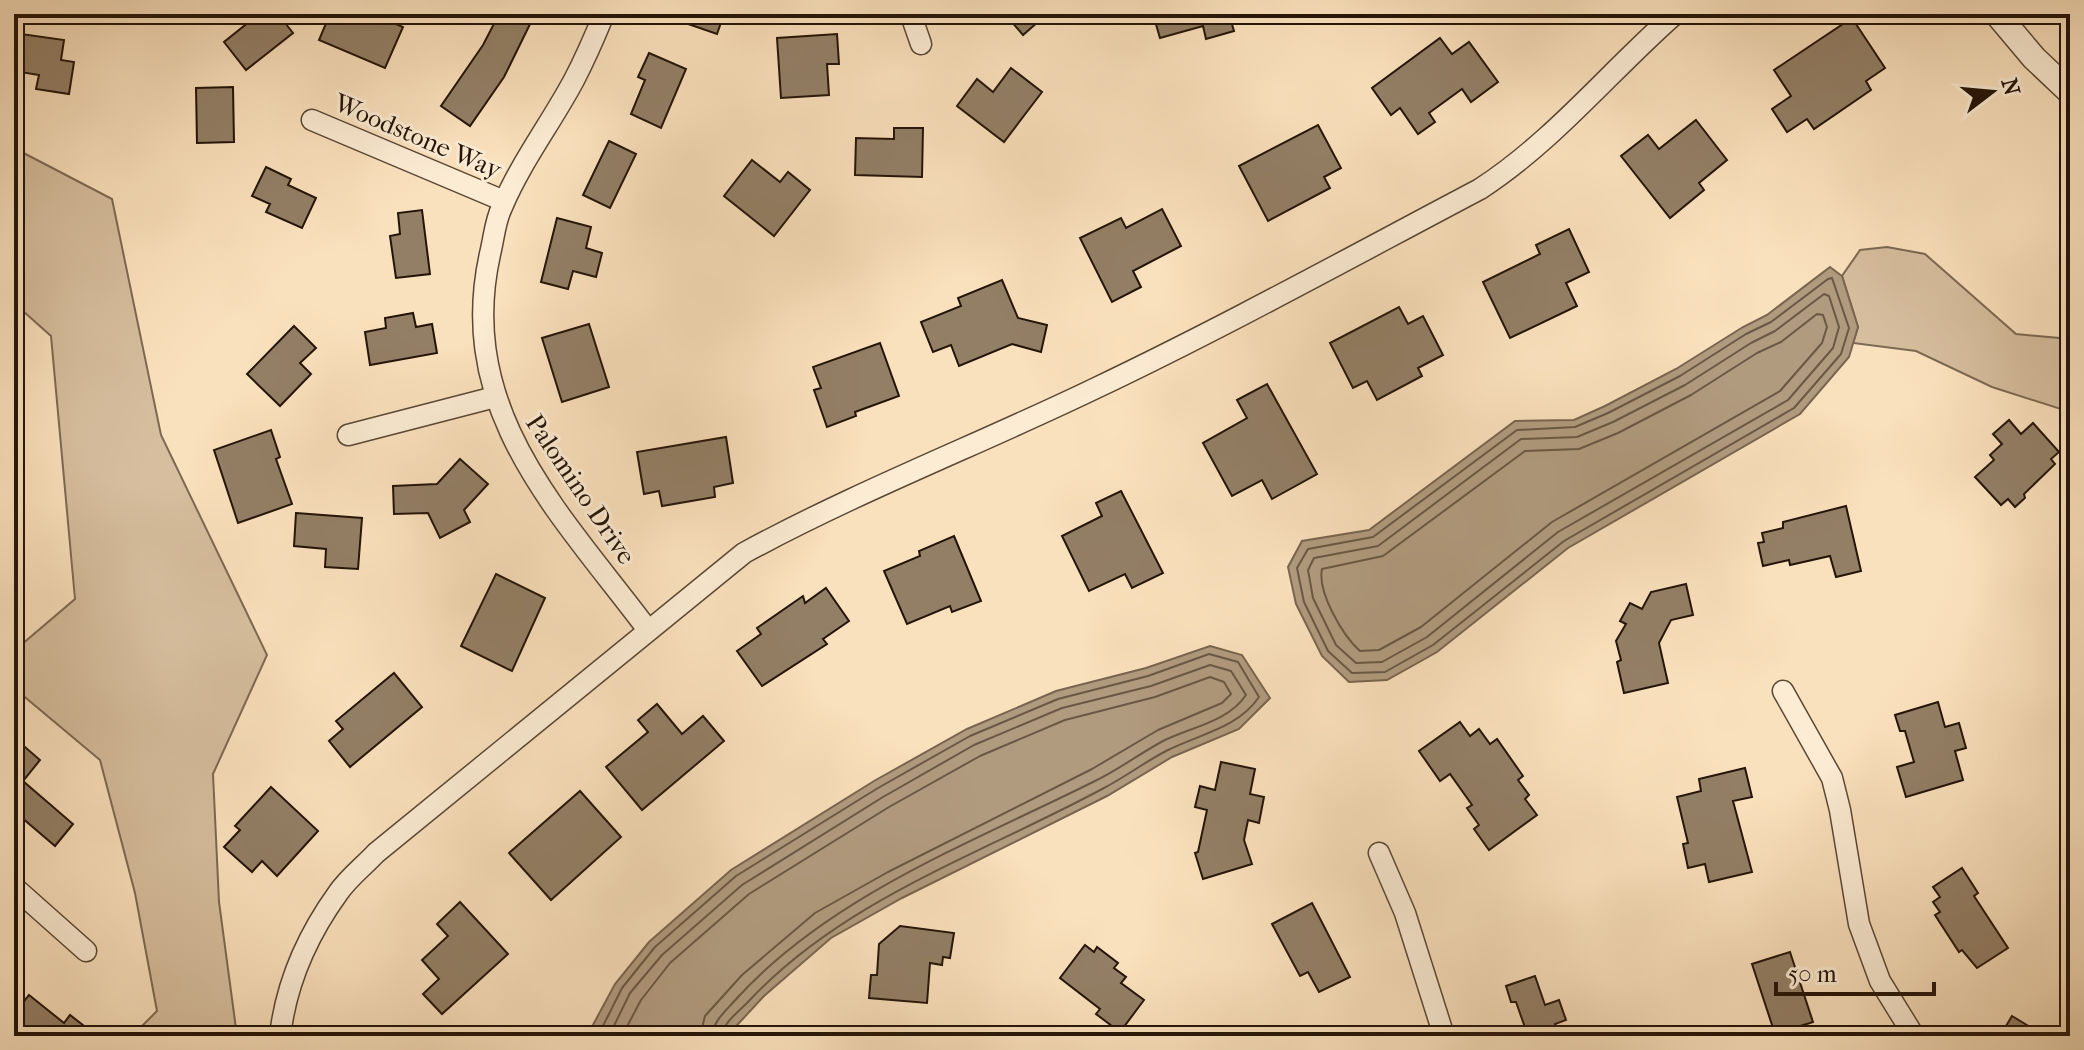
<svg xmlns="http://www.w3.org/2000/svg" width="2084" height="1050" viewBox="0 0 2084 1050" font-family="'IM FELL French Canon',serif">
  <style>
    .green { fill: #d6be9e; stroke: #7d6953; stroke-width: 2 }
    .water { fill: #b19b7f; stroke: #79654f; stroke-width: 2 }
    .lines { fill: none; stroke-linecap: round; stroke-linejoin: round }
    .shore { stroke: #6a5844; stroke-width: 2 }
    .building { fill: #937f66; stroke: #241408; stroke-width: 2 }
    .minor-casing { stroke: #5a4735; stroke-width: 23 }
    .tertiary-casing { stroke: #5a4735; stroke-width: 27 }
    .minor { stroke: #fcecd4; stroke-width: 20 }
    .tertiary { stroke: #fcecd4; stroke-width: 24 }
    .labels { text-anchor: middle; stroke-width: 6; stroke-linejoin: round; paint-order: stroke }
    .street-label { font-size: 26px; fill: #241408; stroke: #fcecd4 }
  </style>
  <rect width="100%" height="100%" fill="#fae1bd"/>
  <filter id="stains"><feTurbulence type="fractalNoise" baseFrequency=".0025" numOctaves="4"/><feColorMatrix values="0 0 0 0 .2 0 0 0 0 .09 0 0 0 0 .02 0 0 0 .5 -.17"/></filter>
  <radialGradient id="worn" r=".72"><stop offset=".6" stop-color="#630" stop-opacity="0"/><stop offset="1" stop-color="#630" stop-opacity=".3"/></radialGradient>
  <g class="green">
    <polygon points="14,148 112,199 161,435 267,655 213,774 219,902 237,1036 132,1036 157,1011 135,893 100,760 14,688 14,651 75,599 51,336 14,303"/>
    <polygon points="1887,247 1925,254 2016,334 2070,339 2070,412 1992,387 1916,351 1853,343 1858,327 1842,276 1860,250"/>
  </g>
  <g class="water">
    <polygon points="1830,267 1842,276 1858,327 1849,357 1800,414 1568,548 1437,652 1387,680 1349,682 1322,656 1296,604 1288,567 1302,541 1369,530 1515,421 1574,420 1605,406 1676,369 1743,327 1767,315"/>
    <polygon points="1210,646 1242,655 1270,698 1239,729 1172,757 1107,796 902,898 831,938 764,996 727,1036 587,1036 615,984 649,942 731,870 874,781 967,729 1056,691 1146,668"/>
  </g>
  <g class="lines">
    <g class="shore">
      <polygon points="1832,278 1849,328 1841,354 1794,408 1564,541 1433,645 1385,672 1352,673 1328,651 1304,602 1297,568 1308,549 1373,537 1517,430 1575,427 1608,413 1680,376 1746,334 1771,322 1828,279"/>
      <polygon points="1824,294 1829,296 1839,327 1833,348 1788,400 1558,532 1427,637 1382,662 1356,663 1336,645 1313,598 1308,570 1314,558 1378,546 1521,439 1577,437 1613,422 1685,385 1751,343 1775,331"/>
      <path d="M 1817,314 L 1823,315 L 1827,327 L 1822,343 L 1780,391 L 1552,522 L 1421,627 L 1379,650 L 1360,651 C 1343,636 1317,592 1322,569 L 1383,556 L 1525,451 L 1579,449 L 1618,433 L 1691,395 L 1757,353 L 1781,342 Z"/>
      <path d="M 598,1036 L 622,988 L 655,947 L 736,876 L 878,788 L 970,736 L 1058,699 L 1148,676 L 1209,654 L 1238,662 L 1259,697 C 1237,729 1199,734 1166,751 C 1145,762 1125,777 1104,788 C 982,854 843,899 747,1003 C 738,1012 723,1023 722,1036"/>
      <path d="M 609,1036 L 630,993 L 662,955 L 742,885 L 883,797 L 974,745 L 1062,708 L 1151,686 L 1210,665 L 1231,671 L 1246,695 C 1228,722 1191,727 1163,741 C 1139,754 1118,770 1095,781 C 973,842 832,895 738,997 C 728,1009 713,1020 712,1036"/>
      <polyline points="622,1036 641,1000 670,963 749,894 889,807 980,756 1065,720 1155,697 1210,677 1224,682 1231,694 1222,703 1158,730 1092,769 888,872 815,913 742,975 705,1016 700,1036"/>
    </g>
  </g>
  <g class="building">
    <polygon points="259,14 278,14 293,33 246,70 224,42"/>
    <polygon points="330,14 372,14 403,27 385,68 319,40"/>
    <polygon points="499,14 535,14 504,77 470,126 441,106 483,45"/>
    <polygon points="668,14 724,14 717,34 668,17"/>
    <polygon points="1005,14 1047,14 1023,35"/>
    <polygon points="1153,14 1229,14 1234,31 1206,39 1203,26 1160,38"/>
    <polygon points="1852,18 1885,68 1866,81 1871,90 1814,129 1807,119 1787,132 1772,109 1791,96 1774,70"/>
    <polygon points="14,33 64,40 61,60 74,62 69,94 36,89 39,75 14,71"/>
    <polygon points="837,34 839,64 827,64 829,95 781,98 777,38"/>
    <polygon points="1440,38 1452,54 1469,42 1498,82 1471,102 1462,89 1429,113 1435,122 1418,134 1400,108 1391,115 1372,88"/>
    <polygon points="649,53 686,69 661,128 631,114 645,80 638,77"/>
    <polygon points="1011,68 1042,92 1004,142 957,106 977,79 993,92"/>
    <polygon points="233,87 234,142 197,143 196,88"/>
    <polygon points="1696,120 1727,160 1699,183 1704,190 1670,218 1621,156 1648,135 1659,149"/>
    <polygon points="1318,125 1341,168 1324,177 1330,188 1268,221 1239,166"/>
    <polygon points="894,128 923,128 922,177 855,175 856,138 894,139"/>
    <polygon points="609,141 636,154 610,208 583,195"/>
    <polygon points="752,160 780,182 788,172 810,190 774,236 724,196"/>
    <polygon points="266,167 291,179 288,185 316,198 302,228 266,212 270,204 252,196"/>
    <polygon points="1162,209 1181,246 1133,271 1141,287 1112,302 1080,238 1121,218 1126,228"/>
    <polygon points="422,210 430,274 396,278 390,236 400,234 398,213"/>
    <polygon points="557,218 591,227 586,248 602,253 596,277 573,271 568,289 541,282"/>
    <polygon points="1569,229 1589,272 1566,283 1577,306 1510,338 1483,282 1540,254 1536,245"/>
    <polygon points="1002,280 1018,318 1047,325 1041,352 1012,344 959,366 951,345 933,352 921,322 961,306 958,298"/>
    <polygon points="1399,307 1408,324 1423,316 1443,355 1418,368 1422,376 1377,400 1367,381 1353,388 1330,343"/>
    <polygon points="413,313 416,327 432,324 437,353 370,365 365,332 386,328 385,318"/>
    <polygon points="589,324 609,387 562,402 542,338"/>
    <polygon points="294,326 316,348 300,363 311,374 280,406 247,374"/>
    <polygon points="880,343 899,396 855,412 856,416 827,427 814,390 821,388 813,367"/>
    <polygon points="1267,384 1317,474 1272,499 1262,480 1232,496 1203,443 1247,418 1237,400"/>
    <polygon points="2009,420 2021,434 2033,423 2059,452 2051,459 2055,464 2024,494 2025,498 2015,507 2008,499 2001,505 1975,477 1994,460 1990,455 2002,444 1993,434"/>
    <polygon points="271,430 280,457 276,459 292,504 238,523 214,450"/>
    <polygon points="726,437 733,483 714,487 715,497 662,506 659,491 644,494 637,452"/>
    <polygon points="460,459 488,484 464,510 470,522 440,538 428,513 394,514 393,486 437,484"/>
    <polygon points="1121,491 1163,573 1132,588 1125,574 1089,591 1062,536 1102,516 1096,503"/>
    <polygon points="1846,506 1861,571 1836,577 1830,556 1790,565 1789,560 1763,566 1758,543 1764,542 1762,533 1783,528 1783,522"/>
    <polygon points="296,513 362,518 358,569 325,567 326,549 294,546"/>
    <polygon points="954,536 981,601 952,612 950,606 907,624 884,571 920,556 919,551"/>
    <polygon points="496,574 545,598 512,671 461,646"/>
    <polygon points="1686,584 1693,615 1671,620 1659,643 1668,683 1624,693 1617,662 1621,660 1616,641 1626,624 1620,621 1630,603 1642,609 1651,592"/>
    <polygon points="826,588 849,621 823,639 827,644 762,686 737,651 761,634 757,628 803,596 805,603"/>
    <polygon points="394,673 422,707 350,767 329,741 343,729 336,721"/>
    <polygon points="1938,702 1945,727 1959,723 1966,748 1955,751 1963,780 1906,797 1897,767 1914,762 1905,731 1900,731 1895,715"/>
    <polygon points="657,704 682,734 703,716 724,741 642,810 606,767 648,732 638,720"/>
    <polygon points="1460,722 1470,736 1479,729 1490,744 1497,739 1523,776 1518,780 1529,795 1525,799 1537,815 1489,850 1474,829 1479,825 1467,808 1472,805 1450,774 1440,781 1419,751"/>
    <polygon points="14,742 22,750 25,747 40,760 23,781 73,824 55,846 14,811"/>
    <polygon points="1221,762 1255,769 1250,794 1264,797 1259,823 1248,820 1244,840 1252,864 1203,879 1195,853 1198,852 1207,810 1195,807 1200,786 1215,790"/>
    <polygon points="1745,768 1752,797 1733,801 1752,872 1709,882 1705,864 1688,868 1683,844 1688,843 1677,797 1701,791 1699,779"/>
    <polygon points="271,787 318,831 277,876 262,861 252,872 224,847 240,830 235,826"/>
    <polygon points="580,791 621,837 551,900 509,853"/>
    <polygon points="1962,868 1978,893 1974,896 2008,948 1977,968 1962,950 1959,952 1935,915 1940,912 1933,902 1940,897 1933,887"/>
    <polygon points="460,902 508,954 442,1014 423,994 439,979 422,960 448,936 437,924"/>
    <polygon points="1312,903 1350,977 1319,992 1308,972 1300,976 1272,924"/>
    <polygon points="900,926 954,933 950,958 943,957 942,965 930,963 927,1003 869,998 871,975 877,975 879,944"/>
    <polygon points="1085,945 1094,952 1097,947 1118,963 1114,968 1126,977 1121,983 1144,1000 1120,1032 1096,1014 1100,1009 1060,978"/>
    <polygon points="1790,952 1813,1022 1775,1034 1752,964"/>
    <polygon points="1535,976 1545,1005 1559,1000 1566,1020 1555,1024 1560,1036 1528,1036 1516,1002 1511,1002 1506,986"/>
    <polygon points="29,995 64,1023 70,1015 97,1036 34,1036 14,1020 14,1014"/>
    <polygon points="2012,1016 2045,1036 2000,1036"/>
  </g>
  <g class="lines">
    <defs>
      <g id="minor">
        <path d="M 604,14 C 595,36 585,59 574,80 C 551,123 521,162 502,207 C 495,221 494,238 490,254 C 455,412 561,514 648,630"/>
        <polyline points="914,14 913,21 921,44"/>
        <polyline points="312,120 504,201"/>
        <polyline points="348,435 495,397"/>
        <polyline points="1783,691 1832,778 1840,810 1859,924 1880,981 1914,1036"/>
        <polyline points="1379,853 1405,913 1444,1036"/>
        <polyline points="14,887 86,951"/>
        <path d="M 280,1036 C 286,984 307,936 338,893 C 348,878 364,866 376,853 L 744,553 C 858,491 980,444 1096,388 C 1226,326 1353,256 1480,189 C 1554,141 1609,72 1675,14"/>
      </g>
      <polyline id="tertiary" points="1997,14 2034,58 2070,92"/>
    </defs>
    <use href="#minor" class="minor-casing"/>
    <use href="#tertiary" class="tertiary-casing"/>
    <use href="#minor" class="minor"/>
    <use href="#tertiary" class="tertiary"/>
  </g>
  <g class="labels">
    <g class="street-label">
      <text transform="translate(418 136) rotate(23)" y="9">Woodstone Way</text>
      <text transform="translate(581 489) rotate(56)" y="9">Palomino Drive</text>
    </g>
  </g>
  <rect width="2084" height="1050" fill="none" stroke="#fae1bd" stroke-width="48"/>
  <rect x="16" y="16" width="2052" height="1018" fill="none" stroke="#241408" stroke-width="4"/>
  <rect x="24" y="24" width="2036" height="1002" fill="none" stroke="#241408" stroke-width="2"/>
  <g transform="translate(1992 92) rotate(74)" stroke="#fcecd4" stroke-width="6" paint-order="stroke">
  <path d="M0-6L14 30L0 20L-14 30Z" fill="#241408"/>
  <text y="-12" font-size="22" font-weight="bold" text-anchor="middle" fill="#241408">N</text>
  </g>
  <path d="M1776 982v12h158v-12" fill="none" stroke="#241408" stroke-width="4"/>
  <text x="1788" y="982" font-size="24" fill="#241408" stroke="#fcecd4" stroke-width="6" paint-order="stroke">50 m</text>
  <rect width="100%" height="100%" filter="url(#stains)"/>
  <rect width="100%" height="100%" fill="url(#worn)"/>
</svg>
